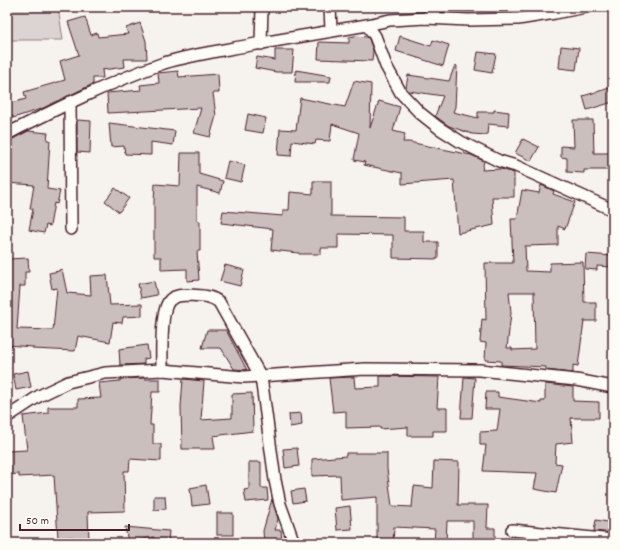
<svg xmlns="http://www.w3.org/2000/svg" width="620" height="550" viewBox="0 0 620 550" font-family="Dekko,sans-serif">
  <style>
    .green { fill: #dcd4d2; stroke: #937a7e }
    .building { fill: #cbbfbe; stroke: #4a1f2b; fill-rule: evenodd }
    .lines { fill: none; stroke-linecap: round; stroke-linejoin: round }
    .street-casing { stroke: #4a1f2b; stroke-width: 14 }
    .street { stroke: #fdfcf7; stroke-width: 11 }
  </style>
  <rect width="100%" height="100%" fill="#f6f3ef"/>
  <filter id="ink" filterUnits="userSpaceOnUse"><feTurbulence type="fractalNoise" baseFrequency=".025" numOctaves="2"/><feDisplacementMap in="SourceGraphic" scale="8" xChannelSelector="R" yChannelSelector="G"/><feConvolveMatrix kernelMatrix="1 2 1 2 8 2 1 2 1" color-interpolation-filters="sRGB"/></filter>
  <g filter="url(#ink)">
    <polygon class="green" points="7,7 58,7 63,40 7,40"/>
    <g class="building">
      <polygon points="85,17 91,35 97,33 98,37 128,34 126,28 140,23 146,41 147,59 124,59 125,67 102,70 103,78 93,78 93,84 41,109 13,118 13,116 7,117 7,104 26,99 24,92 65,80 60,61 79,55 68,22"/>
      <polygon points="355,36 367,37 369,39 373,50 372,61 318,59 319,42 349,43 349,37"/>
      <polygon points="400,36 431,46 433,40 449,45 443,66 396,51"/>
      <polygon points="561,46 579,48 576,70 559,68"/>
      <polygon points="275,50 294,50 292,72 276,72 255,68 257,57 275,60"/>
      <polygon points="478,52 496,54 492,73 475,70"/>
      <polygon points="455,65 457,66 455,107 453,112 478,118 478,112 494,112 494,110 509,112 508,126 488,124 487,135 472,134 449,126 435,116 443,96 409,91 406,88 408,75 449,81"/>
      <polygon points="296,70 331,76 330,82 295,82"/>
      <polygon points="178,71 179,77 218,74 219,93 213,93 216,116 210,137 194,133 201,108 108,113 107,93 141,90 140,85 159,83 158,73"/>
      <polygon points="354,81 371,84 370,128 379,101 400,107 393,131 405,134 403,142 409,142 471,155 484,161 482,170 501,169 514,173 514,197 492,197 494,225 458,233 454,180 402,184 402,173 364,165 365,162 354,160 359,133 332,124 330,141 316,140 315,144 292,141 291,156 278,155 280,129 296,130 300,98 345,107"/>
      <polygon points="613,87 613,102 587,110 583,96"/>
      <polygon points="248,114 266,118 263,133 245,130"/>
      <polygon points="77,120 91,121 90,153 77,152"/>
      <polygon points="573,120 593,120 594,153 613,153 613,170 584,170 584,173 567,172 567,158 561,157 561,146 574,147"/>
      <polygon points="109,123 175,131 173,145 151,142 151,155 125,154 124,146 111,147"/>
      <polygon points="28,131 48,133 47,140 50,140 47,189 60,191 57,204 54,203 50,226 46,225 44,233 29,230 33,209 30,209 34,185 7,183 7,157 10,158 11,140"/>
      <polygon points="523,139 539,147 531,161 515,153"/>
      <polygon points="181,153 199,153 199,174 223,181 220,193 197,187 197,221 200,221 200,251 197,251 199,280 187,281 187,269 161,270 161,257 154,257 154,201 155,184 180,186"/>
      <polygon points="228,161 245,165 241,182 224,178"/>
      <polygon points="313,181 331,181 331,216 404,217 404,231 424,231 424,242 438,242 438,259 393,258 393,235 338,234 338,248 321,248 321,254 299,254 299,253 271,250 273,229 221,223 223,211 283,216 283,210 289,210 290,192 313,194"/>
      <path d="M 541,185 L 554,191 L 553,194 L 575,202 L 565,229 L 558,226 L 558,245 L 525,246 L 526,271 L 550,272 L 550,263 L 583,262 L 584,302 L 596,302 L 596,321 L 584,321 L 578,366 L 573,365 L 573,373 L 546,370 L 546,367 L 501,365 L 501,361 L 485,360 L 486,343 L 480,342 L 482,319 L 486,320 L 485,263 L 513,263 L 511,219 L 517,219 L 522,190 L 539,193 ZM 509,292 L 534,292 L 535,349 L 512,350 L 512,348 L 507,348 L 511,313 Z"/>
      <polygon points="115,188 129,198 119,212 105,201"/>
      <polygon points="586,254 613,256 613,267 597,266 597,270 585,269"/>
      <polygon points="28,258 29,272 25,272 25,286 20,286 17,329 53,330 57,288 52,289 49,273 59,271 59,270 62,269 67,293 91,295 90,276 107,275 110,305 142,304 142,316 123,317 122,323 113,322 110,342 78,336 75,351 33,349 33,347 7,345 7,259"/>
      <polygon points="225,265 244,270 240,286 220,281"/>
      <polygon points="154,281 157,295 141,298 138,284"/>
      <polygon points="207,330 226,330 247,370 234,369 221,348 202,348"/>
      <polygon points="147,345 149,358 144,359 144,364 120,365 119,349"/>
      <polygon points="28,371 31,387 16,390 13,374"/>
      <polygon points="380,376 439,377 437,408 447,408 447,431 433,431 433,436 408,436 408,427 380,429 380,427 346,428 346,411 333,412 329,378 354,377 355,388 380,387"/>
      <polygon points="464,377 475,378 472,418 461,418"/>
      <polygon points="145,378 145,379 160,379 160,392 152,392 150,425 153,425 153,444 161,444 161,461 130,459 129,471 124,471 125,511 88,512 89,542 73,543 73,537 58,538 54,475 19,477 19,474 7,475 7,451 27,450 23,416 48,413 48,407 78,407 78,399 101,398 99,383 120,381 121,379"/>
      <polygon points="183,379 204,381 201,420 232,418 232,394 252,393 253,431 213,436 215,449 182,449 181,406"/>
      <polygon points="545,384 573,387 573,401 599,402 599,418 571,418 573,442 556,444 555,463 562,464 556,493 534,489 537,473 483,471 486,445 480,445 480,432 497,431 500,409 485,409 486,392 498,392 498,397 541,403 541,401 545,401"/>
      <polygon points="301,413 302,425 290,427 289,414"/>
      <polygon points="297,448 299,466 285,468 283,449"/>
      <polygon points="346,453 387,453 387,469 392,506 412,507 414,486 433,488 434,461 459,462 458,505 488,505 487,528 495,528 495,543 473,543 473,521 447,521 446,543 434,543 435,529 394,527 393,543 377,543 377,497 341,500 340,475 312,476 312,459 346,456"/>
      <polygon points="249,462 261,462 261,488 267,488 268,500 246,502 244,490 249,489"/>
      <polygon points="206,485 209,504 192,506 190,488"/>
      <polygon points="304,489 306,501 293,503 291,491"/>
      <polygon points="154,496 165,496 166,509 154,510"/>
      <polygon points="272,499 278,519 275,530 281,530 282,543 264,543 263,531"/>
      <polygon points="350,506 352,529 337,530 335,508"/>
      <rect x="217" y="513" width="16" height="22"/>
      <polygon points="596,520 613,523 613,533 594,531"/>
      <polygon points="125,527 169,531 168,543 153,543 154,537 128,542"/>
    </g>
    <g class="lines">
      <defs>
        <g id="street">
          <polyline points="330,7 331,30"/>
          <polyline points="426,18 438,7"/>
          <polyline points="367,25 390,20 426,18 468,20 518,19 555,13 586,7"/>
          <polyline points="261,44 262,7"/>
          <polyline points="70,102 71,229"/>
          <path d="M 7,134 C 58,108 110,82 164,63 C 194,54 226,50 256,44 C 293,38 330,31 367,25 L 375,36 L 386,66 L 401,93 L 420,113 L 439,128 L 461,142 L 499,161 L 516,166 L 613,210"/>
          <path d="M 162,370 C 162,356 160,309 170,300 C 175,295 183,295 190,295 C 201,296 210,295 219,302 L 261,377 L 275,480 L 280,504 L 294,543"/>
          <polyline points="7,417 39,396 68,382 105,373 162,370 244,377 365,369 480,370 576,380 613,387"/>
          <polyline points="512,530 613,540"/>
        </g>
      </defs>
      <use href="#street" class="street-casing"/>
      <use href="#street" class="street"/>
    </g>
  </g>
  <rect width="620" height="550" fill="none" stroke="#fdfcf7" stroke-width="24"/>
  <rect x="12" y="12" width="596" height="526" fill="none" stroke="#4a1f2b" stroke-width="1.5" filter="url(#ink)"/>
  <path d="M20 524v6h109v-6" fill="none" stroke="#4a1f2b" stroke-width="2"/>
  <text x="26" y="524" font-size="12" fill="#4a1f2b" stroke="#fdfcf7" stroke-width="3" paint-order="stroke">50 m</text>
</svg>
